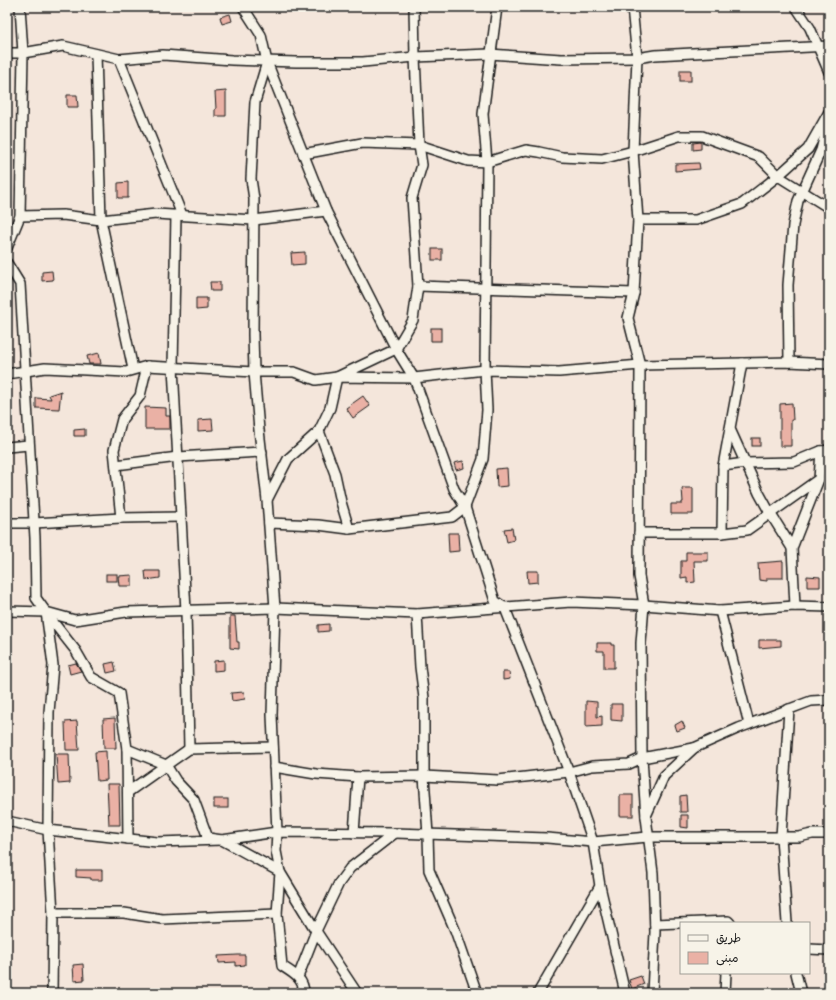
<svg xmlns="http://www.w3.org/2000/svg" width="836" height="1000" viewBox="0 0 836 1000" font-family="'Architects Daughter','Playpen Sans Arabic',sans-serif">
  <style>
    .building { fill: #eab1a5; stroke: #1c1c1c }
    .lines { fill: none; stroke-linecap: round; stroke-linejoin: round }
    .street-casing { stroke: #1c1c1c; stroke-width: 12 }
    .street { stroke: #f7f3e8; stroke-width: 9 }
  </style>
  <rect width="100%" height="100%" fill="#f4e6db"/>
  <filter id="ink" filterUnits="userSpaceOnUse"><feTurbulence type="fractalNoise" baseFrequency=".025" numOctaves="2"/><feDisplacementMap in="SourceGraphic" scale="8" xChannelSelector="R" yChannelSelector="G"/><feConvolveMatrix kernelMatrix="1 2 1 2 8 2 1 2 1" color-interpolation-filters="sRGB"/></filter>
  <g filter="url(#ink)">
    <g class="building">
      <polygon points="230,14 232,21 222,24 220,17"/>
      <rect x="680" y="70" width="11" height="11"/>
      <polygon points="226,91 226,116 215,116 215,109 216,109 215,92"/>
      <polygon points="67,95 77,95 78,107 67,107"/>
      <polygon points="701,142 701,149 693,150 693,143"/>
      <polygon points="699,163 700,169 675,171 675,164"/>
      <polygon points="128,182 128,198 118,198 118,183"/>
      <rect x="432" y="249" width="10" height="11"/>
      <polygon points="305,252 305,264 292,265 291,253"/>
      <polygon points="52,271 53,280 42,281 42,272"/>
      <polygon points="210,282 220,282 220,291 211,291"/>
      <polygon points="196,298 207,298 207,309 196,310"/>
      <rect x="431" y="328" width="10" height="13"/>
      <polygon points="99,353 101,364 89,364 87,356"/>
      <polygon points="61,391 59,409 36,408 36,398 51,399 49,395"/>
      <polygon points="363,396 370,406 353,418 346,408"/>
      <polygon points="792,403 793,420 791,420 791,446 780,446 780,404"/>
      <polygon points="145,407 166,408 166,416 170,416 170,429 145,429"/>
      <polygon points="212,419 213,430 198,431 198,420"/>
      <polygon points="85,429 85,436 74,436 74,430"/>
      <rect x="752" y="438" width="8" height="8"/>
      <polygon points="463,461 464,468 456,470 454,463"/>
      <polygon points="507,468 508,486 497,487 496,469"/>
      <polygon points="682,488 693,488 693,514 671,514 671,504 682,504 682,502 683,502"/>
      <polygon points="512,528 514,540 507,542 504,529"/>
      <polygon points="448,533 458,533 459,551 449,552"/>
      <polygon points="686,552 708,552 708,561 694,561 695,582 687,583 687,577 681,578 681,561 686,561"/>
      <polygon points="783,561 783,578 767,578 767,581 759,580 758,563"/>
      <polygon points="145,571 160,571 160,578 146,580"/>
      <polygon points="527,571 538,571 538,582 528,583"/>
      <rect x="106" y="574" width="11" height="7"/>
      <polygon points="132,575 132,586 119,586 118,576"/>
      <polygon points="807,576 820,577 820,587 807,587"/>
      <polygon points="230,616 235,616 237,642 239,642 239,649 230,648"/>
      <polygon points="329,624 329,631 318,632 318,625"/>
      <polygon points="759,640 781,640 781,646 759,648"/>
      <polygon points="597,643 611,643 611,645 614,645 614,668 604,668 604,651 597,651"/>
      <polygon points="224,660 224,670 214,671 214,661"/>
      <polygon points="114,662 116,671 107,673 105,664"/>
      <polygon points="76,663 81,671 70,674 68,665"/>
      <polygon points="503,672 509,672 510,679 503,680"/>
      <polygon points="244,692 245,699 232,701 231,693"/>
      <polygon points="586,701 597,702 597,717 602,716 602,726 586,727"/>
      <polygon points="611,704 622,704 622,721 611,720"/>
      <polygon points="115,718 116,748 104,748 103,719"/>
      <polygon points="77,721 79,750 66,750 65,722"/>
      <polygon points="682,721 685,728 677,731 675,725"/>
      <polygon points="106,751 107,780 97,781 95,752"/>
      <polygon points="56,754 69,754 70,783 58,784"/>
      <polygon points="107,784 119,784 120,825 109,825"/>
      <rect x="620" y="795" width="13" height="21"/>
      <polygon points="686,795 687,812 680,812 680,796"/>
      <rect x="214" y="799" width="14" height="9"/>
      <polygon points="681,815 688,815 688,828 681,827"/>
      <polygon points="76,870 102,870 102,880 91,880 91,878 76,877"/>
      <polygon points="238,955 245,955 245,965 236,966 236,962 219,963 218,956"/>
      <polygon points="83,964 84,980 74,981 73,965"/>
      <polygon points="641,976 644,984 632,989 629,980"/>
    </g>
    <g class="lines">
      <defs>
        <g id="street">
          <polyline points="243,7 261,35 267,62 326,211 396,349 414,378 454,489 465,507 495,601 505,608 569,772 593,842 600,886 625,993"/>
          <polyline points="632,7 637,58 633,151 638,220 634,293 628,318 640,365 639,576 644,605 641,643 642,758 646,817 653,873 655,932 652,993"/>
          <polyline points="796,7 810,28 829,72"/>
          <polyline points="7,53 23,53 63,46 119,59 163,55 232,60 296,62 363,62 415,57 490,54 561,59 637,58 655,55 829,46"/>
          <polyline points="96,54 101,220 133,369"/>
          <polyline points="119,59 182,215"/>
          <path d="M 267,62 L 255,102 L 251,179 L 254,199 L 253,335 L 254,372 L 259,430 L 267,500 L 275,608 L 272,715 L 277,832 L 276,851 L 280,872 L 277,914 L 282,966 C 293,973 304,979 304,993"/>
          <polyline points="303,154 362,143 419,145 468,161 487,162 526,150 539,152 562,157 602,159 633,151 679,136 702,136 759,157 778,176 829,208"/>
          <polyline points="176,215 173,367 186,611 189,749"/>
          <polyline points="20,216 63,215 101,220 156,214 254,220 326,211"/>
          <polyline points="638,220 696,220 742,204 778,176 808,149 829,112"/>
          <polyline points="7,248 20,216 23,53 20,7"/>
          <polyline points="7,263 20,284 35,538 36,598 46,612 53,665 49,712 48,830 53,913 52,993"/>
          <polyline points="418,286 634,293"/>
          <polyline points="789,362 788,285 793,225 798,201 821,150 829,119"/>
          <polyline points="7,374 45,368 126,372 147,366 254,372 294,372 316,380 337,377 414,378 485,370 559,372 640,365 789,362 829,364"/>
          <polyline points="730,429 759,493 770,513 792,548 795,606"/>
          <polyline points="319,431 335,474 341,502 349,529"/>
          <polyline points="7,447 29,445"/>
          <polyline points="116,465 178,457 262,452"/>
          <polyline points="723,466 745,463 794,462 821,451 829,450"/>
          <polyline points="267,500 288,459 319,431 330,408 337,377 396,349 413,320 418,286 412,198 422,165 419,145 415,57 414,7"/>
          <polyline points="121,518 114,450 122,419 140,396 147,366"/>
          <polyline points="7,523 34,523 121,518 181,517"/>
          <polyline points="269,523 318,525 349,529 452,517 465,507 483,459 487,410 485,370 487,162 483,114 497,7"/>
          <polyline points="639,533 722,533 747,530 819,479 821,451"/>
          <polyline points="722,533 723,466 742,363"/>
          <polyline points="792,548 819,479"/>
          <polyline points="7,611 46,612 75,620 126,612 275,608 417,614 571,602 644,605 720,611 795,606 829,607"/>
          <polyline points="720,611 749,724"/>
          <polyline points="46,613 76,651 91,677 119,693 127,749 166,765 176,781 194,800 208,838 222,840 280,872 316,931 357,993"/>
          <polyline points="417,614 420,667 424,698 424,776 428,835 429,870 455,930 477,993"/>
          <polyline points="127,749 128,839"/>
          <polyline points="274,767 316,774 358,777 424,776 498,780 569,772 592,766 629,764 642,758 694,748"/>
          <polyline points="128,792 189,749 273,747"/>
          <polyline points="646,816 664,776 694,748 739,728 811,701 829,700"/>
          <polyline points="7,821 48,830 157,842 222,840 277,832 395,833 547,838 593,842 648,837 799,837 812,834 829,834"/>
          <polyline points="354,833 358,777"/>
          <polyline points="53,913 124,913 162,919 277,914"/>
          <polyline points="787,923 781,837 789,709"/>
          <polyline points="655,924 728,921 730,923"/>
          <polyline points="809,949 829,950"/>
          <polyline points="796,973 801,993"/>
          <polyline points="298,977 316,931 339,883 350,868 395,833"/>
          <polyline points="538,993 600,886"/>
          <polyline points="725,993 726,973"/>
        </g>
      </defs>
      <use href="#street" class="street-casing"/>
      <use href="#street" class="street"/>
    </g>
  </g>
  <rect width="836" height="1000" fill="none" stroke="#f7f3e8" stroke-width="24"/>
  <rect x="12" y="12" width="812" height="976" fill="none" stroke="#1c1c1c" stroke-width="1.5" filter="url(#ink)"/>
  <rect x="680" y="922" width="130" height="52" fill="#f7f3e8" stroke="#9f9d96"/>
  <rect x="688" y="935" width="20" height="6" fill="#f7f3e8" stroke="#9f9d96"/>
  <text x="716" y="942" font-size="12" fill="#1c1c1c">طريق</text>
  <rect x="688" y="952" width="20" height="12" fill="#eab1a5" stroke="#9f9d96"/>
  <text x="716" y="962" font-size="12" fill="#1c1c1c">مبنى</text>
</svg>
